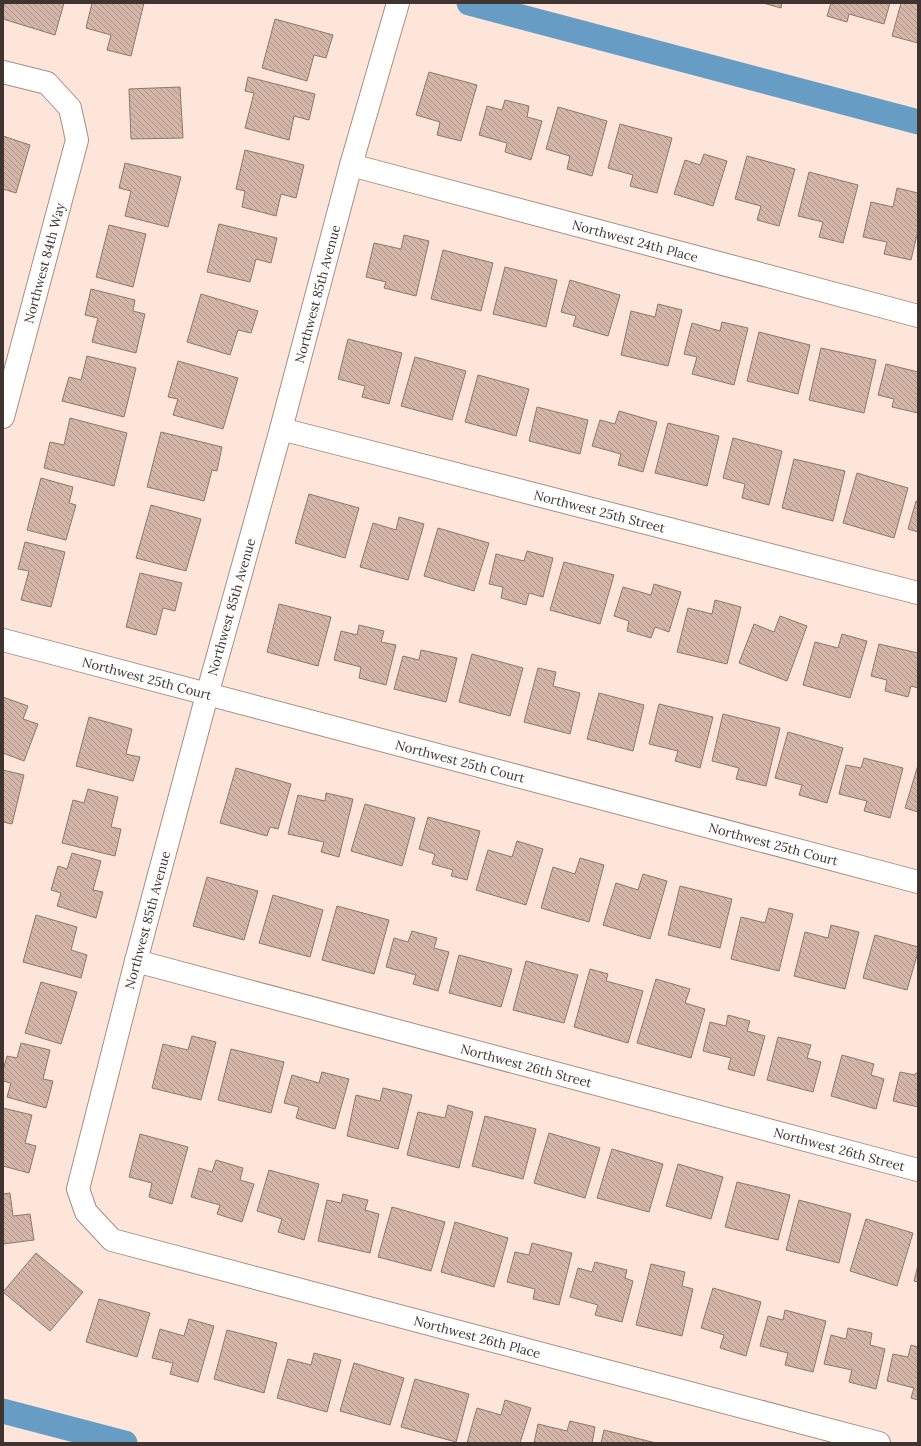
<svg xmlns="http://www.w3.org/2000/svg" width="921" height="1446" viewBox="0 0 921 1446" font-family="Lora,serif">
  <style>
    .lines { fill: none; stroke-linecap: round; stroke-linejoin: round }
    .canal { stroke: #679dc5; stroke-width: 25 }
    .building { fill: url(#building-back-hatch); stroke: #907669 }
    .minor-casing { stroke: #a98d81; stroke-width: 24 }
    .minor { stroke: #fff; stroke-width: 22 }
    .labels { text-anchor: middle; stroke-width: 3.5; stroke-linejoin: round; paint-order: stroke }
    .street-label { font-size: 13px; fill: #3f342f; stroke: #fff }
  </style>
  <defs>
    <pattern id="building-back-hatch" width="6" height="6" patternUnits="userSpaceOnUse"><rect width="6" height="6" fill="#d3b6a8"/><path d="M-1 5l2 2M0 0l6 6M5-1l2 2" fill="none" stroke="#ad9589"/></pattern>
  </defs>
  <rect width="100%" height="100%" fill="#fde5da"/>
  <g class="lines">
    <g class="canal">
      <polyline points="469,3 918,122"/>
      <polyline points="3,1411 125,1443"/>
    </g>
  </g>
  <g class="building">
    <polygon points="4,3 64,3 55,35 3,19"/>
    <polygon points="92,3 144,3 131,56 107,50 111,35 86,28"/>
    <polygon points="763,3 782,3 781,8"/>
    <polygon points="831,3 890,3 884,24 849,14 847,22 827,16"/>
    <polygon points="901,3 918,3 918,43 892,36"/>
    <polygon points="275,19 333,35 326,58 314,55 307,81 262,68"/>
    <polygon points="429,72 477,85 461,141 437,135 440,122 416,115"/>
    <polygon points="248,77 315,94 309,120 294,116 289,140 245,128 254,93 245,91"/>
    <polygon points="180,87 183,138 131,139 129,89"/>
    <polygon points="505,100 529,106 527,117 542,121 531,160 505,152 507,143 479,135 487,106 502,110"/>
    <polygon points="558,107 607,121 592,176 567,169 570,156 546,149"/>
    <polygon points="620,124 672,138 657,193 630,186 633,175 608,168"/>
    <polygon points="3,136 30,145 16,193 3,189"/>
    <polygon points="245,150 304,165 296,198 281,194 276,216 242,207 245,191 236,189"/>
    <polygon points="704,154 727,161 713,206 674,194 685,160 700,165"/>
    <polygon points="747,156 795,169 779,226 757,220 761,206 735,199"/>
    <polygon points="125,163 181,177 168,227 125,216 131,191 119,188"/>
    <polygon points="809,172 858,185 843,243 819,237 823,222 798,216"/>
    <polygon points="897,188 918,193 918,231 911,260 884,254 887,242 863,237 871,202 893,207"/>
    <polygon points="219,224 277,238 271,263 256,259 250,282 207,272"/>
    <polygon points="109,225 146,234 133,287 96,277"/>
    <polygon points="404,235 429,241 416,296 384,288 386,282 366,277 374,243 401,249"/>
    <polygon points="443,250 493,263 481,311 431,299"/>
    <polygon points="505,267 557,280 546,327 493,314"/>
    <polygon points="570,280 620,295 608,336 573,326 576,316 561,312"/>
    <polygon points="91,289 135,300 133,311 145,314 136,353 92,342 98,318 85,315"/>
    <polygon points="201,294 258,311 251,333 238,330 230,355 187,342"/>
    <polygon points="658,304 682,310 668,366 621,355 631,311 655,317"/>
    <polygon points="722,322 748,328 734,385 692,374 697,357 684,354 692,323 720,331"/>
    <polygon points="759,332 810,345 798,394 747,381"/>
    <polygon points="348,339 402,353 389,404 362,397 365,386 338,379"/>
    <polygon points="821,348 876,360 864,413 809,400"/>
    <polygon points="87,356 136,368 124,417 62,401 69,377 81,380"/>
    <polygon points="415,357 466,371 452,420 401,406"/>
    <polygon points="178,361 238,378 223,429 173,415 178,399 168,397"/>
    <polygon points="886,364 918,372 918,413 892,407 894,399 878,395"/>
    <polygon points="478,375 529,389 516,436 465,422"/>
    <polygon points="537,407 588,420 580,454 529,441"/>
    <polygon points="619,411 657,422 643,472 618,465 621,454 592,446 600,420 615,424"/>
    <polygon points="70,418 127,433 114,486 44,468 50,442 64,445"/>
    <polygon points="668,423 719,436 707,486 655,473"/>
    <polygon points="161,432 222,447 217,471 212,470 204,501 147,487"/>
    <polygon points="733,438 782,451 769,505 742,498 745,484 723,478"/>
    <polygon points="794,459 845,471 833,521 782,508"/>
    <polygon points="857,473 908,488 894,538 843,523"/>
    <polygon points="41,478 73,487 69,503 76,505 66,540 27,530"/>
    <polygon points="309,494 359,508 345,558 295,543"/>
    <polygon points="916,501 918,502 918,532 908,529"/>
    <polygon points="151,505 201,519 186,571 136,558"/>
    <polygon points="399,517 424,524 408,580 360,567 373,523 396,530"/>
    <polygon points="438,528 489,543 474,591 424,576"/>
    <polygon points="25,542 65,552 51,607 21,600 29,571 18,569"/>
    <polygon points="527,551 553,558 543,597 529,593 526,605 501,598 503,587 489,584 496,554 524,561"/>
    <polygon points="564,562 614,575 600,624 550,610"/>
    <polygon points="140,573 182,583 175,611 163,608 156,635 126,627"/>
    <polygon points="654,584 681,592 669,632 655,627 651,638 627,631 629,621 614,616 623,587 651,595"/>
    <polygon points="715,600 741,607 727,664 677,652 688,608 712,614"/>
    <polygon points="279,604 331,617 318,666 267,652"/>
    <polygon points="780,616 807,626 787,681 739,663 754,624 774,632"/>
    <polygon points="359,625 384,631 381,642 396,645 386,685 359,678 361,667 334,660 341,631 357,635"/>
    <polygon points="842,634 867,641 850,698 803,685 815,642 838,648"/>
    <polygon points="879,644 918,653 918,688 911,686 908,697 885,691 887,680 871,676"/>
    <polygon points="421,650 457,658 446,702 394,689 403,656 419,660"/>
    <polygon points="472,654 523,668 510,716 459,702"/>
    <polygon points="538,668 556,672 553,686 580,693 570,734 524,722"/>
    <polygon points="599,693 644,705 633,751 587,739"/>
    <polygon points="3,697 28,706 23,719 38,724 24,761 3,753"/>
    <polygon points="659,704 713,717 700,768 675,761 678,751 649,744"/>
    <polygon points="723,714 780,728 766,786 736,779 739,768 712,761"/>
    <polygon points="89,717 132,729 126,754 140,757 133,781 76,766"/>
    <polygon points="788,732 843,748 827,803 799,795 802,785 775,778"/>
    <polygon points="864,758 903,768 890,818 864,811 867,801 839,794 846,765 861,768"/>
    <polygon points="918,765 918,812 905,808"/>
    <polygon points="236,768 291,784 278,829 270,827 267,836 220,823"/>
    <polygon points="3,770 24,775 12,824 3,822"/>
    <polygon points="88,789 118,797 111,827 121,829 115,856 62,843 73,800 84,803"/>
    <polygon points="326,793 353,799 339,857 321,852 324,842 288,834 298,795 325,801"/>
    <polygon points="365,804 415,818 402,866 351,851"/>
    <polygon points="428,817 480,831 467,880 451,876 453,870 432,864 435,854 419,849"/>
    <polygon points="517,841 543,849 526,905 476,890 488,850 512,857"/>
    <polygon points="72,853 101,861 93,890 103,892 96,918 57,906 61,893 51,890 58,866 67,869"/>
    <polygon points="580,858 604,865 589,922 541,908 553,867 575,874"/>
    <polygon points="643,874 667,881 650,939 603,925 616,883 638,890"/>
    <polygon points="207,877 258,891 244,940 193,926"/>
    <polygon points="680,886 732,899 720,948 668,935"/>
    <polygon points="273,895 323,910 310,957 259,943"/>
    <polygon points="337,906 389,920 374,974 322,960"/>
    <polygon points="769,908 793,914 779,971 731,959 741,917 765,923"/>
    <polygon points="36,915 77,927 71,950 87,955 81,978 23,962"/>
    <polygon points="831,925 859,932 845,989 794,976 805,932 828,938"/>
    <polygon points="412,931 437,938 434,948 449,952 438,991 413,984 416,975 386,967 394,938 408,942"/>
    <polygon points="875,935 918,947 918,952 907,990 863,978"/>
    <polygon points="459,955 512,969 501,1007 449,993"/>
    <polygon points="526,961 578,975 564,1023 513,1010"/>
    <polygon points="590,969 608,974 606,981 643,991 628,1043 574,1027"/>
    <polygon points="656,979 690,989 685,1003 705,1009 691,1058 637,1043"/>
    <polygon points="41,982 77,992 61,1044 25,1033"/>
    <polygon points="728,1015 750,1021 747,1031 765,1036 754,1076 728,1069 731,1058 703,1051 710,1022 726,1026"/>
    <polygon points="192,1036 216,1042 201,1100 152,1088 163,1044 188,1050"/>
    <polygon points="778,1037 811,1045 807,1058 821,1062 813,1092 767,1080"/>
    <polygon points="21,1043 50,1050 43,1079 53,1081 46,1108 7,1097 11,1083 3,1081 3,1070 7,1056 17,1058"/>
    <polygon points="231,1049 284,1062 271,1113 218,1100"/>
    <polygon points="842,1055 874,1064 871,1075 884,1079 876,1109 831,1096"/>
    <polygon points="322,1072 349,1079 335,1129 296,1118 299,1107 284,1103 292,1075 319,1083"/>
    <polygon points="900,1072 915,1075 916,1073 918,1073 918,1107 893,1101"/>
    <polygon points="383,1088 412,1095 398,1149 347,1136 356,1095 380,1101"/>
    <polygon points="448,1105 473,1112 459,1168 407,1155 418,1112 445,1118"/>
    <polygon points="3,1108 32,1115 25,1143 36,1146 29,1173 3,1166"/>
    <polygon points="485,1116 536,1129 523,1179 472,1166"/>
    <polygon points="549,1133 600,1148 585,1198 534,1183"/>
    <polygon points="140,1134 188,1147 172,1204 149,1197 152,1183 129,1177"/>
    <polygon points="612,1149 663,1164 649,1212 597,1198"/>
    <polygon points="216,1160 243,1168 240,1180 254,1184 242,1222 217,1214 220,1205 191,1197 199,1168 212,1172"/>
    <polygon points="678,1164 723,1177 711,1219 666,1206"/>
    <polygon points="269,1170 319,1184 304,1240 278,1232 282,1219 257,1211"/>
    <polygon points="737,1182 790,1195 778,1240 725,1227"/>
    <polygon points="10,1193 13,1216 30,1214 34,1240 3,1244 3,1194"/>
    <polygon points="343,1194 368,1200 365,1210 379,1214 370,1253 318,1241 327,1200 341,1203"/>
    <polygon points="799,1200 851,1214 839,1263 786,1250"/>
    <polygon points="392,1207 445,1222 431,1271 378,1257"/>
    <polygon points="866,1219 913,1233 897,1286 850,1271"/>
    <polygon points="455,1222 508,1238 494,1287 441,1272"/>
    <polygon points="532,1243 572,1253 559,1305 533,1299 535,1289 507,1282 515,1252 529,1255"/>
    <polygon points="36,1253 83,1292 50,1331 3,1292"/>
    <polygon points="595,1262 627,1270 625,1278 633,1281 622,1322 595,1315 598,1305 570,1297 578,1268 592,1272"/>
    <polygon points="651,1264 685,1272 682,1286 693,1289 682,1336 636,1325"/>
    <polygon points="918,1265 918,1282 914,1281"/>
    <polygon points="713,1288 761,1302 746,1356 720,1348 724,1335 701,1328"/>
    <polygon points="99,1299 150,1313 137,1357 86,1342"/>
    <polygon points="785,1310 826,1321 813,1372 785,1365 788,1353 760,1346 768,1316 783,1320"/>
    <polygon points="189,1319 214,1326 198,1382 170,1374 173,1363 152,1358 160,1329 184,1336"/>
    <polygon points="848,1328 872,1333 870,1345 885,1349 876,1389 849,1382 852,1370 824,1364 831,1335 846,1339"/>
    <polygon points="227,1330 277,1343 264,1393 214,1379"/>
    <polygon points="911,1345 918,1347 918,1400 911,1398 914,1388 887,1381 893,1354 908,1357"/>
    <polygon points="314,1353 341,1360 327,1412 277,1398 288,1359 311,1365"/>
    <polygon points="354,1363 404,1378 390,1425 340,1411"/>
    <polygon points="415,1379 469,1394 456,1442 401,1427"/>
    <polygon points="505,1400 531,1408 520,1443 467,1443 477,1408 501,1415"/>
    <polygon points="570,1421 595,1427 592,1443 534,1443 538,1424 567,1431"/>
    <polygon points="604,1430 656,1443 601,1443"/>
  </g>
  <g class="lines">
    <defs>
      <g id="minor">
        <path id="s1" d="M 398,3 L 351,165 L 281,429 L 207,695 L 136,961 L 78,1189 L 86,1212 L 112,1240 L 879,1443"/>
        <polyline points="3,72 47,83 70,108 77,140 3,417"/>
        <path id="s2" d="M 351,165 L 918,316"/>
        <path id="s3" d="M 281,429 L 918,593"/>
        <path id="s4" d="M 3,640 L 918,882"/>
        <path id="s5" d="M 136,961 L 918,1170"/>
      </g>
    </defs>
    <use href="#minor" class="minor-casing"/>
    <use href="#minor" class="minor"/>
  </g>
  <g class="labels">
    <g class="street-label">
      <text dy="5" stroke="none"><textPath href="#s2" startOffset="294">Northwest 24th Place</textPath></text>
      <text transform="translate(44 263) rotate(-75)" y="5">Northwest 84th Way</text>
      <text transform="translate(317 294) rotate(-75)" y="5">Northwest 85th Avenue</text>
      <text dy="5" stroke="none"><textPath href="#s3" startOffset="329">Northwest 25th Street</textPath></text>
      <text transform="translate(231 607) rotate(-74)" y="5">Northwest 85th Avenue</text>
      <text dy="5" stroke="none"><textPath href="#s4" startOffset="149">Northwest 25th Court</textPath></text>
      <text dy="5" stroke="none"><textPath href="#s4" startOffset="473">Northwest 25th Court</textPath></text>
      <text dy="5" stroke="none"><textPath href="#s4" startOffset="797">Northwest 25th Court</textPath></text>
      <text transform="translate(147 920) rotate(-75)" y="5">Northwest 85th Avenue</text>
      <text dy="5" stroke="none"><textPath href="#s5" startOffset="404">Northwest 26th Street</textPath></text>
      <text dy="5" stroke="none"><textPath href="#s5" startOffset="728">Northwest 26th Street</textPath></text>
      <text dy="5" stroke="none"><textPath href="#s1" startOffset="1669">Northwest 26th Place</textPath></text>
    </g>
  </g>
  <rect width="921" height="1446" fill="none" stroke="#3f342f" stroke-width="8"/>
</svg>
